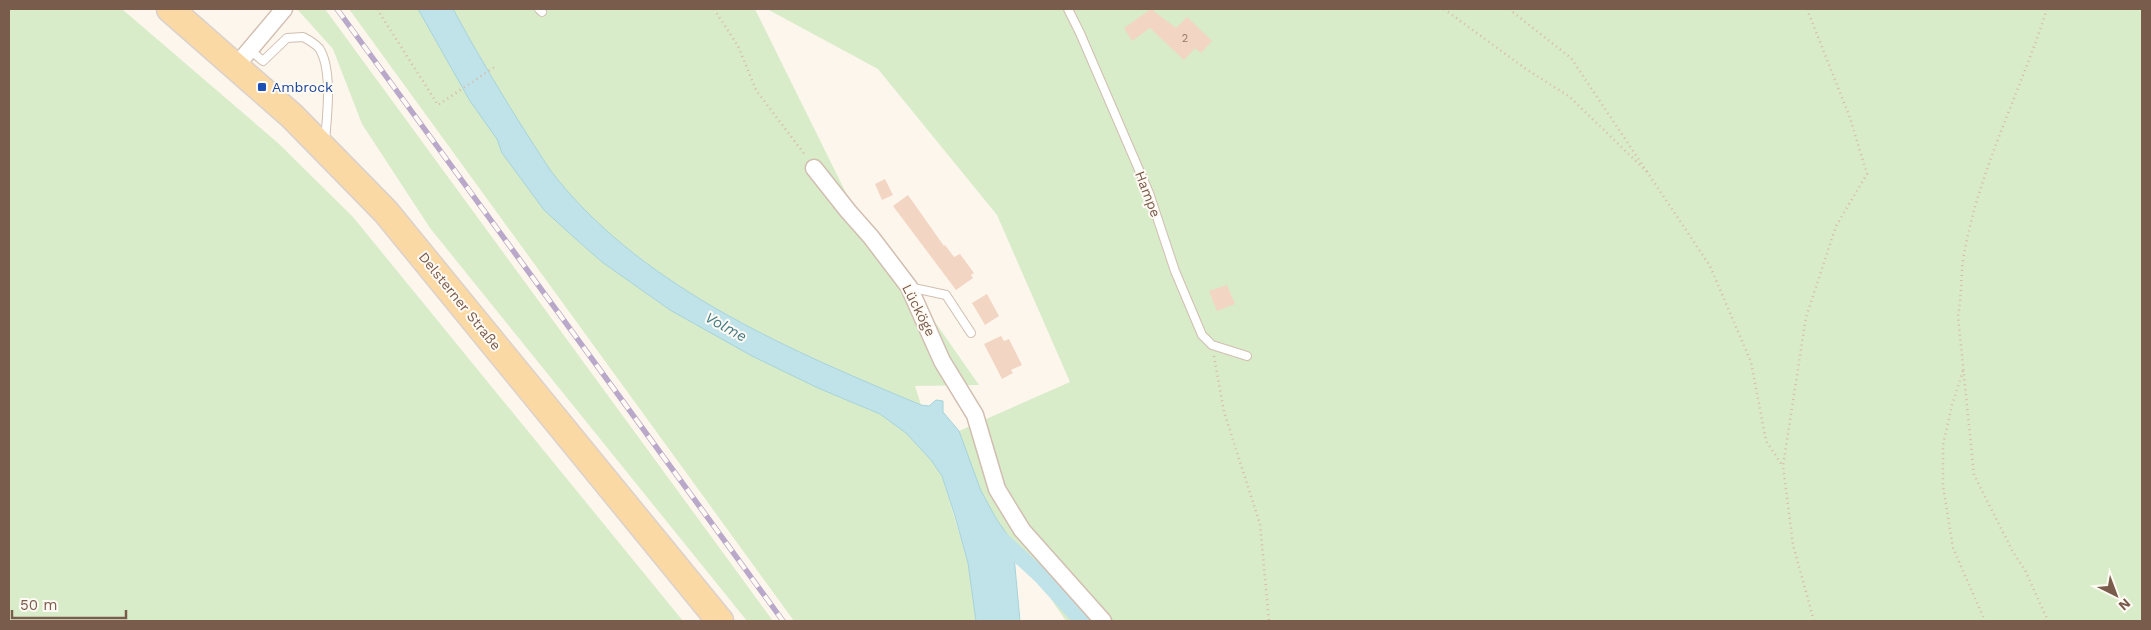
<svg xmlns="http://www.w3.org/2000/svg" width="2151" height="630" viewBox="0 0 2151 630" font-family="'Work Sans',sans-serif">
  <style>
    .green { fill: #d8ecc9 }
    .water { fill: #bfe3e8; stroke: #a5d3da }
    .lines { fill: none; stroke-linecap: round; stroke-linejoin: round }
    .canal { stroke: #bfe3e8; stroke-width: 16 }
    .building { fill: #f3d5c3 }
    .service-casing { stroke: #d1beb0; stroke-width: 10 }
    .minor-casing { stroke: #d1beb0; stroke-width: 19 }
    .primary-casing { stroke: #dad1cd; stroke-width: 29 }
    .path { stroke: #d9b8a5; stroke-width: 2.5; stroke-dasharray: 1 4; stroke-linecap: butt }
    .service { stroke: #fff; stroke-width: 8 }
    .minor { stroke: #fff; stroke-width: 16 }
    .primary { stroke: #fbd9a5; stroke-width: 26 }
    .rail-casing { stroke: #b9a8c9; stroke-width: 5.5 }
    .rail { stroke: #fffaf3; stroke-width: 4; stroke-dasharray: 11; stroke-linecap: butt }
    .transit-dot { fill: #1a4fb4; stroke: #fffaf3; stroke-width: 2 }
    .labels { text-anchor: middle; stroke-width: 4; stroke-linejoin: round; paint-order: stroke }
    .number-label { font-size: 11px; fill: #987a6a }
    .transit-label { font-size: 14px; fill: #164399; stroke: #fffaf3; text-anchor: start }
    .street-label { font-size: 14px; fill: #7a5c4d; stroke: #fffaf3 }
    .water-label { font-size: 15px; font-style: italic; fill: #437c86; stroke: #fffaf3 }
  </style>
  <rect width="100%" height="100%" fill="#fdf6ec"/>
  <g class="green">
    <polygon points="9,9 122,9 278,143 353,217 683,621 9,621"/>
    <polygon points="297,9 325,9 773,621 747,621 430,228 362,124 333,49"/>
    <polygon points="349,9 418,9 470,101 497,139 502,153 578,241 602,262 670,310 818,388 880,414 906,433 931,460 942,476 968,563 976,621 794,621"/>
    <path d="M 453,9 L 755,9 L 849,199 L 979,385 L 915,386 L 921,405 C 792,351 649,291 558,180 C 547,167 539,152 530,139 C 503,97 477,53 453,9 Z"/>
    <polygon points="767,9 2142,9 2142,621 1066,621 997,520 981,491 959,431 1070,382 997,215 878,69"/>
  </g>
  <path class="water" d="M 418,9 L 453,9 C 477,53 503,97 530,139 C 539,152 547,167 558,180 C 649,291 792,351 921,405 L 929,406 L 936,400 L 943,401 L 943,412 L 959,431 L 981,491 L 997,520 L 1019,551 L 1014,556 L 1020,621 L 976,621 L 968,563 L 955,516 L 942,476 L 931,460 L 906,433 L 880,414 L 818,388 L 752,356 L 670,310 L 602,262 L 578,241 L 544,210 L 502,153 L 497,139 L 470,101 Z"/>
  <g class="lines">
    <polyline class="canal" points="1001,539 1042,577 1082,621"/>
  </g>
  <g class="building">
    <polygon points="1151,9 1176,28 1187,17 1212,41 1201,53 1195,48 1184,60 1150,28 1132,41 1124,28"/>
    <polygon points="885,179 893,195 882,200 875,184"/>
    <polygon points="908,195 944,246 945,245 954,257 960,254 974,273 971,275 973,278 956,290 893,206"/>
    <polygon points="1227,285 1235,304 1217,311 1209,291"/>
    <polygon points="987,294 999,316 985,325 972,303"/>
    <polygon points="1001,336 1004,341 1009,339 1022,365 1011,370 1013,373 1002,379 984,344"/>
  </g>
  <g class="lines">
    <defs>
      <g id="service">
        <polyline points="539,9 542,12"/>
        <polyline points="1068,9 1080,33 1149,193 1175,271 1202,335 1212,345 1247,356"/>
        <path d="M 250,50 L 263,61 L 287,38 L 303,37 C 309,40 314,43 319,48 C 333,69 327,117 325,141"/>
        <polyline points="909,287 946,295 971,333"/>
      </g>
      <g id="minor">
        <polyline points="236,66 284,9"/>
        <polyline points="814,168 848,211 871,237 909,287 942,361 975,415 997,489 1022,530 1103,621"/>
      </g>
      <polyline id="primary" points="170,9 292,116 386,212 720,621"/>
    </defs>
    <use href="#service" class="service-casing"/>
    <use href="#minor" class="minor-casing"/>
    <use href="#primary" class="primary-casing"/>
    <g class="path">
      <polyline points="377,9 438,105 496,66"/>
      <polyline points="714,9 738,46 756,90 805,155"/>
      <polyline points="1444,9 1526,69 1570,97 1647,172"/>
      <polyline points="1509,9 1571,58 1710,266 1751,362 1766,441 1782,465"/>
      <polyline points="1807,9 1850,118 1867,174 1836,226 1806,317 1783,466 1793,545 1814,621"/>
      <path d="M 2047,9 C 2025,78 1992,144 1973,214 C 1969,230 1963,254 1962,270 C 1961,286 1961,300 1958,316 L 1974,475 L 2013,552 L 2025,570 L 2048,621"/>
      <polyline points="1214,356 1224,412 1260,524 1269,621"/>
      <polyline points="1963,371 1952,405 1943,445 1943,486 1953,548 1985,621"/>
    </g>
    <use href="#service" class="service"/>
    <use href="#minor" class="minor"/>
    <use href="#primary" class="primary"/>
    <defs>
      <polyline id="rail" points="337,9 783,621"/>
    </defs>
    <use href="#rail" class="rail-casing"/>
    <use href="#rail" class="rail"/>
  </g>
  <rect class="transit-dot" x="257" y="82" width="10" height="10" rx="2.5"/>
  <g class="labels">
    <g class="number-label">
      <text x="1185" y="42">2</text>
    </g>
    <g class="transit-label">
      <text x="272" y="92">Ambrock</text>
    </g>
    <g class="street-label">
      <text transform="translate(1148 194) rotate(69)" y="5">Hampe</text>
      <text transform="translate(460 301) rotate(51)" y="5">Delsterner Straße</text>
      <text transform="translate(919 310) rotate(63)" y="5">Lücköge</text>
    </g>
    <g class="water-label">
      <text transform="translate(726 327) rotate(29)" y="5">Volme</text>
    </g>
  </g>
  <rect width="2151" height="630" fill="none" stroke="#7a5c4d" stroke-width="20"/>
  <g transform="translate(2116 595) rotate(138)" stroke="#fffaf3" stroke-width="4" paint-order="stroke">
  <path d="M0-4L9 19L0 12L-9 19Z" fill="#7a5c4d"/>
  <text y="-8" font-size="14" font-weight="bold" text-anchor="middle" fill="#7a5c4d">N</text>
  </g>
  <path d="M12 610v8h114v-8" fill="none" stroke="#7a5c4d" stroke-width="2.5"/>
  <text x="20" y="610" font-size="15" fill="#7a5c4d" stroke="#fffaf3" stroke-width="4" paint-order="stroke">50 m</text>
</svg>
